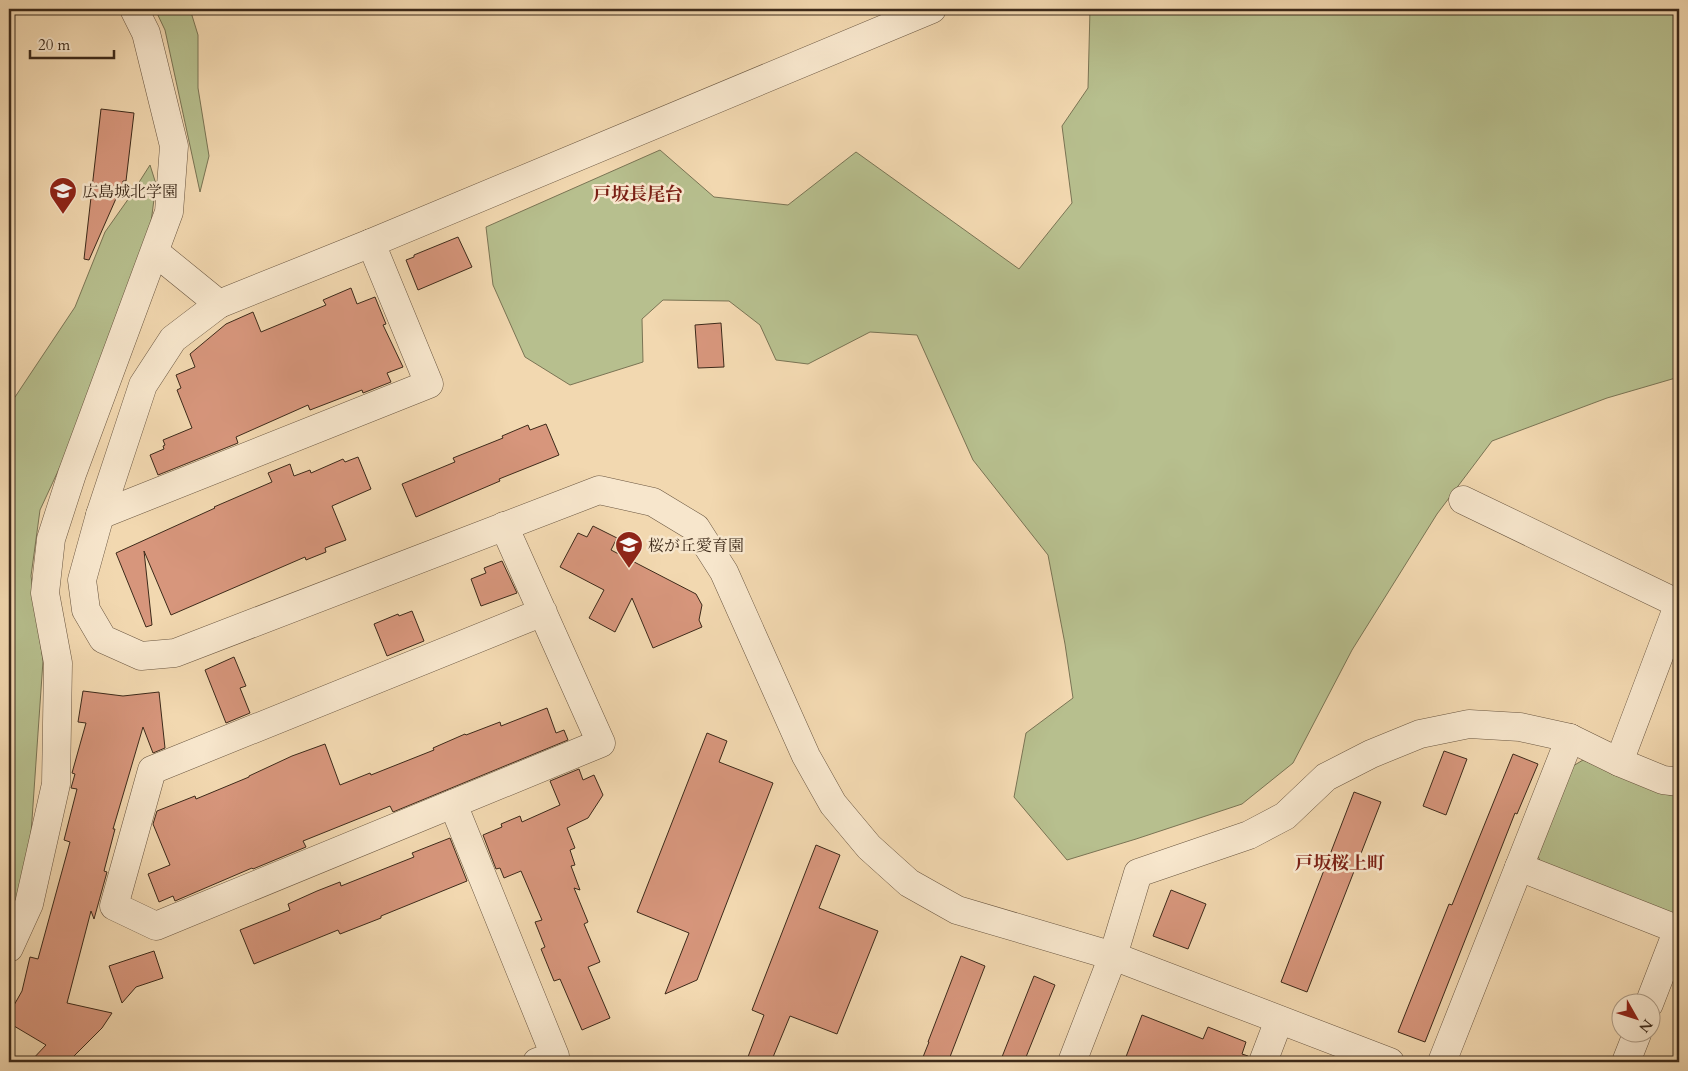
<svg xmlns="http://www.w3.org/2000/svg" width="1688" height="1071" viewBox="0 0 1688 1071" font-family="Cardo,'Noto Serif JP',serif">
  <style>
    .green { fill: #b7bf8e; stroke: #7a7454 }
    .building { fill: #d7967c; stroke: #3d2a1a }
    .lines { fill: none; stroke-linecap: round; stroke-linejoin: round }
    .minor-casing { stroke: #6a5640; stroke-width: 29 }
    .minor { stroke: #f7e6cc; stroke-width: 28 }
    .labels { text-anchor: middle; stroke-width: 5; stroke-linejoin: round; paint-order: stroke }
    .poi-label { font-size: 16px; fill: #3d2a1a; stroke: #f7e6cc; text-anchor: start }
    .neighbourhood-label { font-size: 18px; font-weight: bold; fill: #7a1f14; stroke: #f7e6cc }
  </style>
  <rect width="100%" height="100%" fill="#f2d8b0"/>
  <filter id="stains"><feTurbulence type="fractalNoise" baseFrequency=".004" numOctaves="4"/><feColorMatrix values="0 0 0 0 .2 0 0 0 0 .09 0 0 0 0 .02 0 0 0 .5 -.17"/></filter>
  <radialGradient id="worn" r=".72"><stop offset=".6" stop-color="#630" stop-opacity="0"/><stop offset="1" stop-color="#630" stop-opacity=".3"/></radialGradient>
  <g class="green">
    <polygon points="155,9 190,9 198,35 198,88 209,156 200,192 165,30"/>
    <polygon points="1090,9 1679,9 1679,377 1607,398 1492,441 1437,514 1352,650 1293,763 1242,804 1136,839 1067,860 1014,797 1026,733 1073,698 1065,644 1048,555 973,460 917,335 870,332 808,364 776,360 760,325 729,301 663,300 642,319 643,362 570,385 525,357 493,285 486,227 660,150 714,197 788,205 856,152 1019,269 1072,203 1062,126 1088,88"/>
    <polygon points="150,165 156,184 150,230 117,313 84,415 40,510 31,576 43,661 31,834 16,901 9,910 9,406 75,307 105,232 129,198"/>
    <polygon points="1583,760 1657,792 1679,797 1679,919 1543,866 1535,851 1568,769"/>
  </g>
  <g class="building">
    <polygon points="101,109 134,113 126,181 123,181 122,194 118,194 89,260 84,259"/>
    <polygon points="458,237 472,267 418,290 406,260 414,257 414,255"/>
    <polygon points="351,288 357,304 375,297 386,324 383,325 403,367 387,373 391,382 363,393 362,390 310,410 308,405 236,437 238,443 158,475 150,455 164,449 163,446 165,445 163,440 192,428 177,390 181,388 176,375 195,367 190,354 226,324 253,312 261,332 326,305 323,300"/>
    <polygon points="721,323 724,367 698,368 695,325"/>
    <polygon points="546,424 559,455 499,479 500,481 416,517 402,484 455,462 453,458 503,438 502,436 528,425 530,430"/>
    <polygon points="358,457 371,489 332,506 346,540 325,548 326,552 306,560 305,557 171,615 144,551 152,625 146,627 116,553 215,508 214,507 272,482 268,473 290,464 294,476 310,470 311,473 343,459 345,462"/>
    <polygon points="593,526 617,538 611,550 696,594 702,605 699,620 702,627 653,648 632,598 615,632 589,618 604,590 560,567 578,533 587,537"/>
    <polygon points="502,561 517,593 481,606 471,579 486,573 484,568"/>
    <polygon points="412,611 424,641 387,656 374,624 398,614 399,616"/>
    <polygon points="234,657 246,686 240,688 250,713 226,723 205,670"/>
    <polygon points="83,691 123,696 159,692 165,748 153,753 143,727 113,829 115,829 104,871 107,872 94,919 91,911 67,1003 112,1013 102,1028 68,1062 30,1062 46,1045 9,1023 9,1014 22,991 30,957 38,959 70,842 64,840 77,789 71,788 75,774 72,773 86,723 78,722"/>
    <polygon points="547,708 556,733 564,730 568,740 393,812 390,806 303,841 306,847 253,869 252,868 175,901 173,896 159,902 148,874 170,865 153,824 157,811 195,796 196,799 249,777 249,776 292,756 325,744 340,785 370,773 371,775 434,750 433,748 465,734 466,735 500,722 501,726"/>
    <polygon points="707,733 727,741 719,762 773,783 697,980 665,994 689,933 637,912"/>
    <polygon points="1444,751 1467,759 1446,815 1423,806"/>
    <polygon points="1513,754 1538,764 1517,814 1515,813 1425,1042 1398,1032 1449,904 1452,905"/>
    <polygon points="579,769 583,780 594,775 603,795 588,818 567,828 575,848 570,850 575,865 571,866 580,890 574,888 588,922 584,924 600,962 588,967 610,1018 582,1030 560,979 554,981 541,949 545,947 535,922 542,920 521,871 504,878 500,868 496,869 483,835 502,827 501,824 520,816 522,822 560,805 550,781"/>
    <polygon points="1354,792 1381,802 1307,992 1281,982"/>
    <polygon points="450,838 467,881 381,916 381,918 340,934 338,930 254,964 240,930 290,910 288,904 317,891 340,882 341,886 414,857 412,853"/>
    <polygon points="816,845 840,855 819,908 878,931 837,1034 790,1016 771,1062 746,1062 764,1015 752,1010"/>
    <polygon points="1171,890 1206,904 1188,949 1153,936"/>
    <polygon points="154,951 163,978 136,987 122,1003 109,966"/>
    <polygon points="961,956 985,966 948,1062 921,1062 929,1042 928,1042"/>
    <polygon points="1034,976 1055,985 1024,1062 1000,1062"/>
    <polygon points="1142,1015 1203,1039 1208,1027 1246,1042 1242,1054 1248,1056 1248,1062 1124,1062"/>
  </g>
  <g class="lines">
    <defs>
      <g id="minor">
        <polyline points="932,9 371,243 219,304 173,339 143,385 100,515 82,580 86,610 103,639 141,656 175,653 599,490 653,502 696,528 724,572 806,756 833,804 869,847 909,883 957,910 1113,956 1390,1062"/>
        <polyline points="155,252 219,304"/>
        <polyline points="1463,500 1679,604"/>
        <polyline points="100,515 429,384 371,243"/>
        <polyline points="504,526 601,743 156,926 114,906 152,770 543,612"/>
        <polyline points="1619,762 1679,603"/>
        <polyline points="453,804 555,1056 537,1062"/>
        <polyline points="1519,867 1679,930"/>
        <polyline points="9,948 29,904 56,784 58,663 45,593 51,539 72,474 169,212 174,146 146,33 134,9"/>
        <polyline points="1649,1004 1678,929"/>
        <polyline points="1072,1062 1113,956 1138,873 1249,835 1285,816 1326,777 1371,754 1420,734 1469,724 1520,727 1570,738 1619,762 1663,780 1679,782"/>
        <polyline points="1263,1062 1279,1020"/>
        <polyline points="1442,1062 1570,738"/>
        <polyline points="1626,1062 1637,1034"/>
      </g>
    </defs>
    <use href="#minor" class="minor-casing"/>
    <use href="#minor" class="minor"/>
  </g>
  <defs>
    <symbol id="school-pin" viewBox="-11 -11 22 30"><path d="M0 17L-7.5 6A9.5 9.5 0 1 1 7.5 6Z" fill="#8f2418" stroke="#f7e6cc"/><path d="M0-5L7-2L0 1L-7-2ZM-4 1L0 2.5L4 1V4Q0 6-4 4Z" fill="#fff"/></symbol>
  </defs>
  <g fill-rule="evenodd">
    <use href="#school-pin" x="47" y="175" width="32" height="43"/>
    <use href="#school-pin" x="613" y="529" width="32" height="43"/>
  </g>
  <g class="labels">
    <g class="poi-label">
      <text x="82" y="197">広島城北学園</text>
      <text x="648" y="551">桜が丘愛育園</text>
    </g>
    <g class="neighbourhood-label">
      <text x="638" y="200">戸坂長尾台</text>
      <text x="1340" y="869">戸坂桜上町</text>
    </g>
  </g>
  <rect width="1688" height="1071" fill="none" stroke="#f2d8b0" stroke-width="30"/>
  <rect x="10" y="10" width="1668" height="1051" fill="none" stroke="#3d2a1a" stroke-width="2.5"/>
  <rect x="15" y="15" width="1658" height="1041" fill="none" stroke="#3d2a1a"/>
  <g transform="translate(1636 1018) rotate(129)"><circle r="24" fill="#f7e6cc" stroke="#ad9b85"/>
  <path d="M0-4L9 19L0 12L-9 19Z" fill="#8f2418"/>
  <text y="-8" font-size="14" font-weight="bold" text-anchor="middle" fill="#3d2a1a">N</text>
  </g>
  <path d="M30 50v8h84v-8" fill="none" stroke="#3d2a1a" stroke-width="2.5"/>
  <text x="38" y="50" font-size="15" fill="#3d2a1a" stroke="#f7e6cc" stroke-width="4" paint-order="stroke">20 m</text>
  <rect width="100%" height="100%" filter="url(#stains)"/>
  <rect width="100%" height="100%" fill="url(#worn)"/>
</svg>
